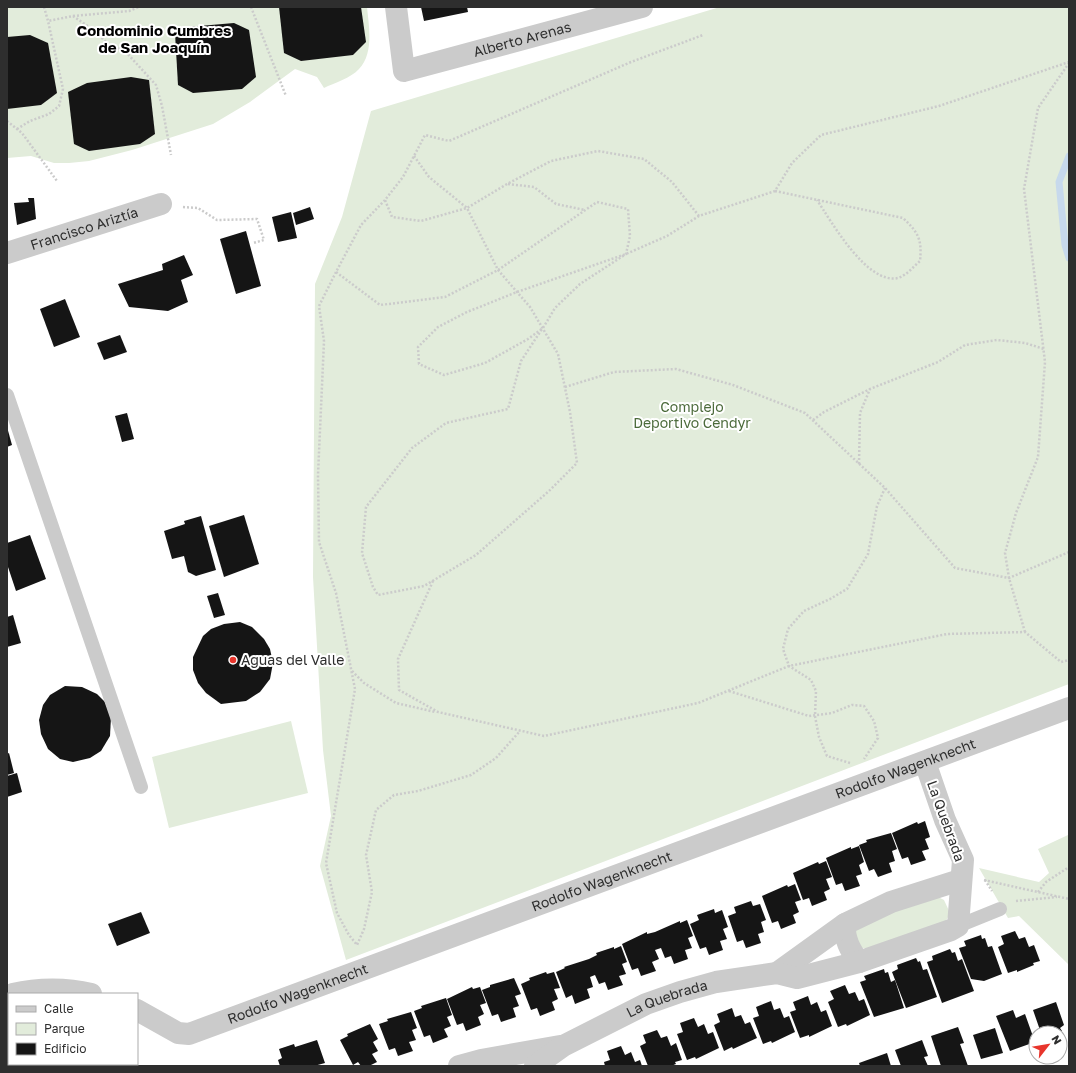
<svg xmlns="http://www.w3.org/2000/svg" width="1076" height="1073" viewBox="0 0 1076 1073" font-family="'Golos Text',sans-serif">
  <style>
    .green { fill: #e2ecdb }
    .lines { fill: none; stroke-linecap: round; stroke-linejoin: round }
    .stream { stroke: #c7d9ec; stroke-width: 7 }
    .building { fill: #151515 }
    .path { stroke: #cbcbcb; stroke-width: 2.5; stroke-dasharray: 2 2; stroke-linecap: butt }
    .service { stroke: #cbcbcb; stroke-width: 14 }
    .minor { stroke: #cbcbcb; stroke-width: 22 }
    .poi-dot { fill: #e8352c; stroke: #fff; stroke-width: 1.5 }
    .labels { text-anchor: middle; stroke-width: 4; stroke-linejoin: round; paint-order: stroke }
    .street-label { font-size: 14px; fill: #2e2e2e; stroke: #fff }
    .park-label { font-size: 14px; fill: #4b6a3a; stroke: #fff }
    .poi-label { font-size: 14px; fill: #2e2e2e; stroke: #fff; text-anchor: start }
    .neighbourhood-label { font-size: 15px; font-weight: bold; fill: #000; stroke: #fff }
  </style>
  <rect width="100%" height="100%" fill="#fff"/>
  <g class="green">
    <path d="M 7,7 L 367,7 C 369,27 374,53 359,69 C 351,78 334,83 324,88 L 317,77 L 295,69 L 250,102 L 213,124 L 132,150 L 89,161 L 69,163 L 54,163 L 31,156 L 7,158 Z"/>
    <polygon points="720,7 1069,7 1069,684 346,960 320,866 331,816 323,750 313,577 315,284 342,217 371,111"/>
    <polygon points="291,721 308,793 169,828 152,757"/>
    <polygon points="1069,824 1069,965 1019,916 1008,918 979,868 1039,882 1049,873 1038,849 1068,835"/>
    <polygon points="934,895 944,900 950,913 946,921 876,949 862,948 854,938 855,925"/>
  </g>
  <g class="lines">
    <polyline class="stream" points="1069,156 1059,182 1065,245 1069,258"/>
  </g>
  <g class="building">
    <polygon points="279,7 361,7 366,42 353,55 301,61 284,53"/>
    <polygon points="421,7 467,7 468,12 424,21"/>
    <polygon points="234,23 249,30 256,77 242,89 193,93 178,85 175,33 188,27"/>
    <polygon points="30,35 48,43 57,93 41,105 7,109 7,37"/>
    <polygon points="131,77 149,80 155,134 140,144 89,151 74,144 68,92 87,83"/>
    <polygon points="28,198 34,198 36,219 17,225 14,203 29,202"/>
    <polygon points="310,207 314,219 296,225 293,213"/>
    <polygon points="291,212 297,238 278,242 272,217"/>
    <polygon points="246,231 261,286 236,294 220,239"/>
    <polygon points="184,255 193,275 181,280 188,302 168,311 129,307 118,284 163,270 162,264"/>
    <polygon points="65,299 80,337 54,347 40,309"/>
    <polygon points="120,335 127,352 104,360 97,343"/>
    <polygon points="127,413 134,439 122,442 115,416"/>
    <polygon points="7,427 12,445 7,447"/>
    <polygon points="244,515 259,564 224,577 209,526"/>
    <polygon points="201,516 216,570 196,576 188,572 184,556 172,559 164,531 185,524 184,521"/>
    <polygon points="30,535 46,579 16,591 7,564 7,543"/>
    <polygon points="218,593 225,615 214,618 207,596"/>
    <polygon points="13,615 21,643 7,647 7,617"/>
    <polygon points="240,622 252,627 264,639 270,649 273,663 270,679 260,692 246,701 221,704 206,693 198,683 193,670 193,657 203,636 211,629 224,624"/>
    <polygon points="65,686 82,687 97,694 105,702 111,717 110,736 101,751 90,758 73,762 60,759 48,749 41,734 39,720 43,705 50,695"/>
    <polygon points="9,753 14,773 7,775 7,754"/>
    <polygon points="17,773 22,792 7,797 7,776"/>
    <polygon points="925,821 930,837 925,839 929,849 922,851 926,860 911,865 908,857 902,859 892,833 917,822 918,824"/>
    <polygon points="891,833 897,849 892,851 895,861 889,863 892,872 878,877 874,869 869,871 859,845 867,842 866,840"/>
    <polygon points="859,846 864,862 859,865 862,874 856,876 860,886 845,891 842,883 836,885 826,858 851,847 851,849"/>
    <polygon points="826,861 832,877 826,879 830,889 824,892 827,900 812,906 809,898 803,900 793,873 818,862 819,864"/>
    <polygon points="795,884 801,900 795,902 799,912 793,915 796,923 781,929 778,921 772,923 762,896 787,885 788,887"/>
    <polygon points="751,901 753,906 760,904 766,920 761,922 764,932 758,934 761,943 746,948 743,940 737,942 728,916 736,913 734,907"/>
    <polygon points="714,909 715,913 722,910 728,927 723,929 727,939 720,941 723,950 709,955 706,947 700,949 690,924 699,920 697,915"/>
    <polygon points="141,912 150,933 117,946 108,924"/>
    <polygon points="687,920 693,936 688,938 692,948 685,950 688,959 674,964 671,956 665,958 661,948 655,950 659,959 652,962 656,971 641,976 638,968 632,970 622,944 647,932 647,934 655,932 680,921 680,923"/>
    <polygon points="1015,931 1019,939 1025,937 1029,947 1034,945 1040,961 1033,963 1034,965 1017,972 1017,970 1008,973 998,947 1004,944 1001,936"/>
    <polygon points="981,935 982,939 985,938 988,947 992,946 1002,974 984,981 971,979 959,948 966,946 964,941"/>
    <polygon points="621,946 627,962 622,964 626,974 619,976 623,985 608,990 605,982 599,984 595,975 590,977 593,987 587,989 590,998 575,1004 572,995 566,998 556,972 565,968 564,967 589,959 597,955 596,953 614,947 614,949"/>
    <polygon points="950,949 952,953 955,952 958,961 962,959 974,991 942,1003 927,962 933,960 932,956"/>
    <polygon points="916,958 918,962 920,961 923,970 927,969 937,997 906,1008 892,972 898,969 897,965"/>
    <polygon points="884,969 885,973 888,972 891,982 895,980 904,1008 874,1017 860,982 866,980 864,976"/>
    <polygon points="546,972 547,974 554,972 560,988 554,989 558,999 552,1002 555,1010 540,1016 537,1008 531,1010 521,984 530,980 529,978"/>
    <polygon points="514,978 521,994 515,996 519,1006 513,1008 516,1017 501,1022 498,1014 492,1016 482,990 490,987 490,985"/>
    <polygon points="845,985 849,994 855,992 859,1001 864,999 870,1015 847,1026 846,1024 838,1027 828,1002 834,999 830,991"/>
    <polygon points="472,987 473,989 480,987 486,1003 480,1005 484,1014 478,1017 481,1025 466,1031 463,1023 457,1025 447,999"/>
    <polygon points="808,996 811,1005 817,1002 821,1012 826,1010 832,1026 809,1037 809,1035 800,1038 790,1012 796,1010 793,1002"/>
    <polygon points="446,998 452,1015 447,1017 451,1026 444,1029 448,1037 433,1043 430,1035 424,1037 414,1011 422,1008 421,1006"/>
    <polygon points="771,1001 774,1010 780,1008 784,1018 789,1016 795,1032 772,1043 771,1041 763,1044 753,1018 759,1016 756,1007"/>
    <polygon points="1056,1002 1064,1025 1060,1028 1062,1031 1055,1033 1041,1033 1033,1010"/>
    <polygon points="732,1008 735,1017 741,1015 745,1024 750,1022 757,1038 733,1049 732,1047 724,1051 714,1025 720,1022 717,1014"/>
    <polygon points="1013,1010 1016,1018 1025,1014 1035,1042 1010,1051 996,1016"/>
    <polygon points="411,1012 417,1028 412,1030 416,1040 409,1042 413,1051 398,1056 395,1048 389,1050 379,1024 388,1021 387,1019"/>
    <polygon points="694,1018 698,1027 704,1024 708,1034 713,1032 719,1048 696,1059 695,1057 687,1060 677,1034 683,1032 680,1023"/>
    <polygon points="370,1024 378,1039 373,1042 378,1051 372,1054 377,1062 369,1066 361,1066 358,1062 353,1065 340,1040 348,1036 347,1034"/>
    <polygon points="958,1027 964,1043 960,1044 968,1066 941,1066 931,1036"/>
    <polygon points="995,1028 1003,1053 981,1059 973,1035"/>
    <polygon points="657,1030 661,1038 667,1036 671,1046 676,1043 682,1060 675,1062 676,1064 671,1066 648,1066 640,1046 646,1043 643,1035"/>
    <polygon points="317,1040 325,1063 314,1066 280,1066 278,1060 282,1058 279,1049 294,1044 295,1047"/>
    <polygon points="922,1040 928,1056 924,1057 928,1066 901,1066 895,1050"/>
    <polygon points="621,1046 625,1055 631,1052 635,1062 640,1060 642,1066 605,1066 604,1062 610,1060 607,1051"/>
    <polygon points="887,1053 891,1066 860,1066 859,1063"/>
  </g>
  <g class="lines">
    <g class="path">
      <polyline points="44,7 48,21 73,16 95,31 107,43 125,51 156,85 162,106 171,155"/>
      <polyline points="251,7 286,96"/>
      <polyline points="73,16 129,11 139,7"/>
      <polyline points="7,121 22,133 57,181"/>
      <polyline points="17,129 30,121 49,114 59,106 63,89 48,21"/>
      <polyline points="414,156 429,177 467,208 498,270 530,307 558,354 570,412 577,463 549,491 476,555 424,586 378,595 373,587 362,553 366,507 412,448 446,423 508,409 521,361 542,329"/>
      <polyline points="508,184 534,187 556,204 585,210"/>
      <path d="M 775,191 L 903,218 C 919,233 922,240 920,261 C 913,267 907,275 898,278 C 867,285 831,221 817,200"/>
      <polyline points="385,200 361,225 336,272 380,305 445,297 498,270 597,202 628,209 630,236 626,254 580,284 555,308 543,328 528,339 485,363 444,375 419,364 418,347 438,327 467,312 517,292 626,254 667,236 699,216 775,191 792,163 821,135 939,106 1069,62"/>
      <polyline points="183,207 198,208 217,220 257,219 264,240 253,243"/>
      <polyline points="699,216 672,182 644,159 598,151 551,161 507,184 467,208 421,221 392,217 385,200 403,177 425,135 449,141 631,62 703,35"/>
      <polyline points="336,272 319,306 324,341 318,475 319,542 336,593 355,689 326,863 337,913 349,935 357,945 364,929 372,892 366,855 376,810 394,795 418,791 471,775 496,758 520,731"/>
      <polyline points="565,387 614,372 676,369 733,385 805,413 885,488 955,568 1009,578 1069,552"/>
      <polyline points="813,420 824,412 870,389 938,362 965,345 997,340 1025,343 1044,349"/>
      <polyline points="859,464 860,413 870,389"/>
      <polyline points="433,581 398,659 399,690 438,712 544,736 698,703 789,666 947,634 1025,632 1061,662 1069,660"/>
      <polyline points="1025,632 1009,578 1005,553 1016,513 1038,457 1045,362 1024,189 1038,108 1069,63"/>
      <polyline points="352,671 364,683 396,703 435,712"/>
      <polyline points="729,691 809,716 832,713 852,705 864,706 874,721 878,738 864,759"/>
      <polyline points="850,763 827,756 819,737 815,716 816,691 811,680 789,666 783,649 788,629 804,611 830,599 847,589 868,554 877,506 885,488"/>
      <polyline points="984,880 1069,899"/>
      <polyline points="985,880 992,891"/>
      <polyline points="1038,892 1046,882 1069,867"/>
      <polyline points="1016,901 1057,897"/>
    </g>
    <g class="service">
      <polyline points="7,395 141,787"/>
      <polyline points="958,926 1000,909"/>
    </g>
    <g class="minor">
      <path id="s1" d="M 396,7 L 404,71 L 642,7"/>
      <path id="s2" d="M 7,253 L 161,204"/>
      <path d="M 845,924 C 844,939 850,950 859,962"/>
      <polyline points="777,973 845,924 891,902 960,880"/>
      <path d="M 13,994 C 38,988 67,988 91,994"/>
      <path id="s3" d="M 137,1010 L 178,1033 L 189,1034 L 1069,708"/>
      <polyline points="459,1066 481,1060 560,1046"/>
      <path id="s4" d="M 535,1066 L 563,1046 L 646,1004 L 680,992 L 716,982 L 777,973 L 797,978 L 859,962 L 951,930 L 958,926 L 963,860 L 945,820 L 925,762"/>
    </g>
  </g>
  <circle class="poi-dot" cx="233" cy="660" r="4"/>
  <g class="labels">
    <g class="street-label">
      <text dy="5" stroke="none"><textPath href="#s1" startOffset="187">Alberto Arenas</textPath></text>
      <text dy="5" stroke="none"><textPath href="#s2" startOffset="81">Francisco Ariztía</textPath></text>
      <text dy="5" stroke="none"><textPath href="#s3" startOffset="822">Rodolfo Wagenknecht</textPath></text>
      <text transform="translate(946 821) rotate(70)" y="5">La Quebrada</text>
      <text dy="5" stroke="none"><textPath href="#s3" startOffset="498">Rodolfo Wagenknecht</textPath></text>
      <text dy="5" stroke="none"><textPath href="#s3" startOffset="174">Rodolfo Wagenknecht</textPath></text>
      <text dy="5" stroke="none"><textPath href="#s4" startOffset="149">La Quebrada</textPath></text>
    </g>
    <g class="park-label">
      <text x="692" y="412">Complejo<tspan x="692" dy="16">Deportivo Cendyr</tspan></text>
    </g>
    <g class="poi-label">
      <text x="241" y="665">Aguas del Valle</text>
    </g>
    <g class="neighbourhood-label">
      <text x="154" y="36">Condominio Cumbres<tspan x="154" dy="17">de San Joaquín</tspan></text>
    </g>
  </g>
  <rect width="1076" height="1073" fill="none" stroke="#2e2e2e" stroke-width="16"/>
  <rect x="8" y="993" width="130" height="72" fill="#ffffff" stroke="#ababab"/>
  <rect x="16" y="1006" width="20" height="6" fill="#cbcbcb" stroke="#ababab"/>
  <text x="44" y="1013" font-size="12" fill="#2e2e2e">Calle</text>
  <rect x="16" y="1023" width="20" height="12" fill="#e2ecdb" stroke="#ababab"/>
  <text x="44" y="1033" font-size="12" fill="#2e2e2e">Parque</text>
  <rect x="16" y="1043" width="20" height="12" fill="#151515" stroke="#ababab"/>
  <text x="44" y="1053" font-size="12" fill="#2e2e2e">Edificio</text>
  <g transform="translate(1048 1045) rotate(59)"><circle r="19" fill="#ffffff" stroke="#ababab"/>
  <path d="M0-3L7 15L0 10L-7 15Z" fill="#e8352c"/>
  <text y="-6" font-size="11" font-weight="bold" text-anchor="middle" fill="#2e2e2e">N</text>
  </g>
</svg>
